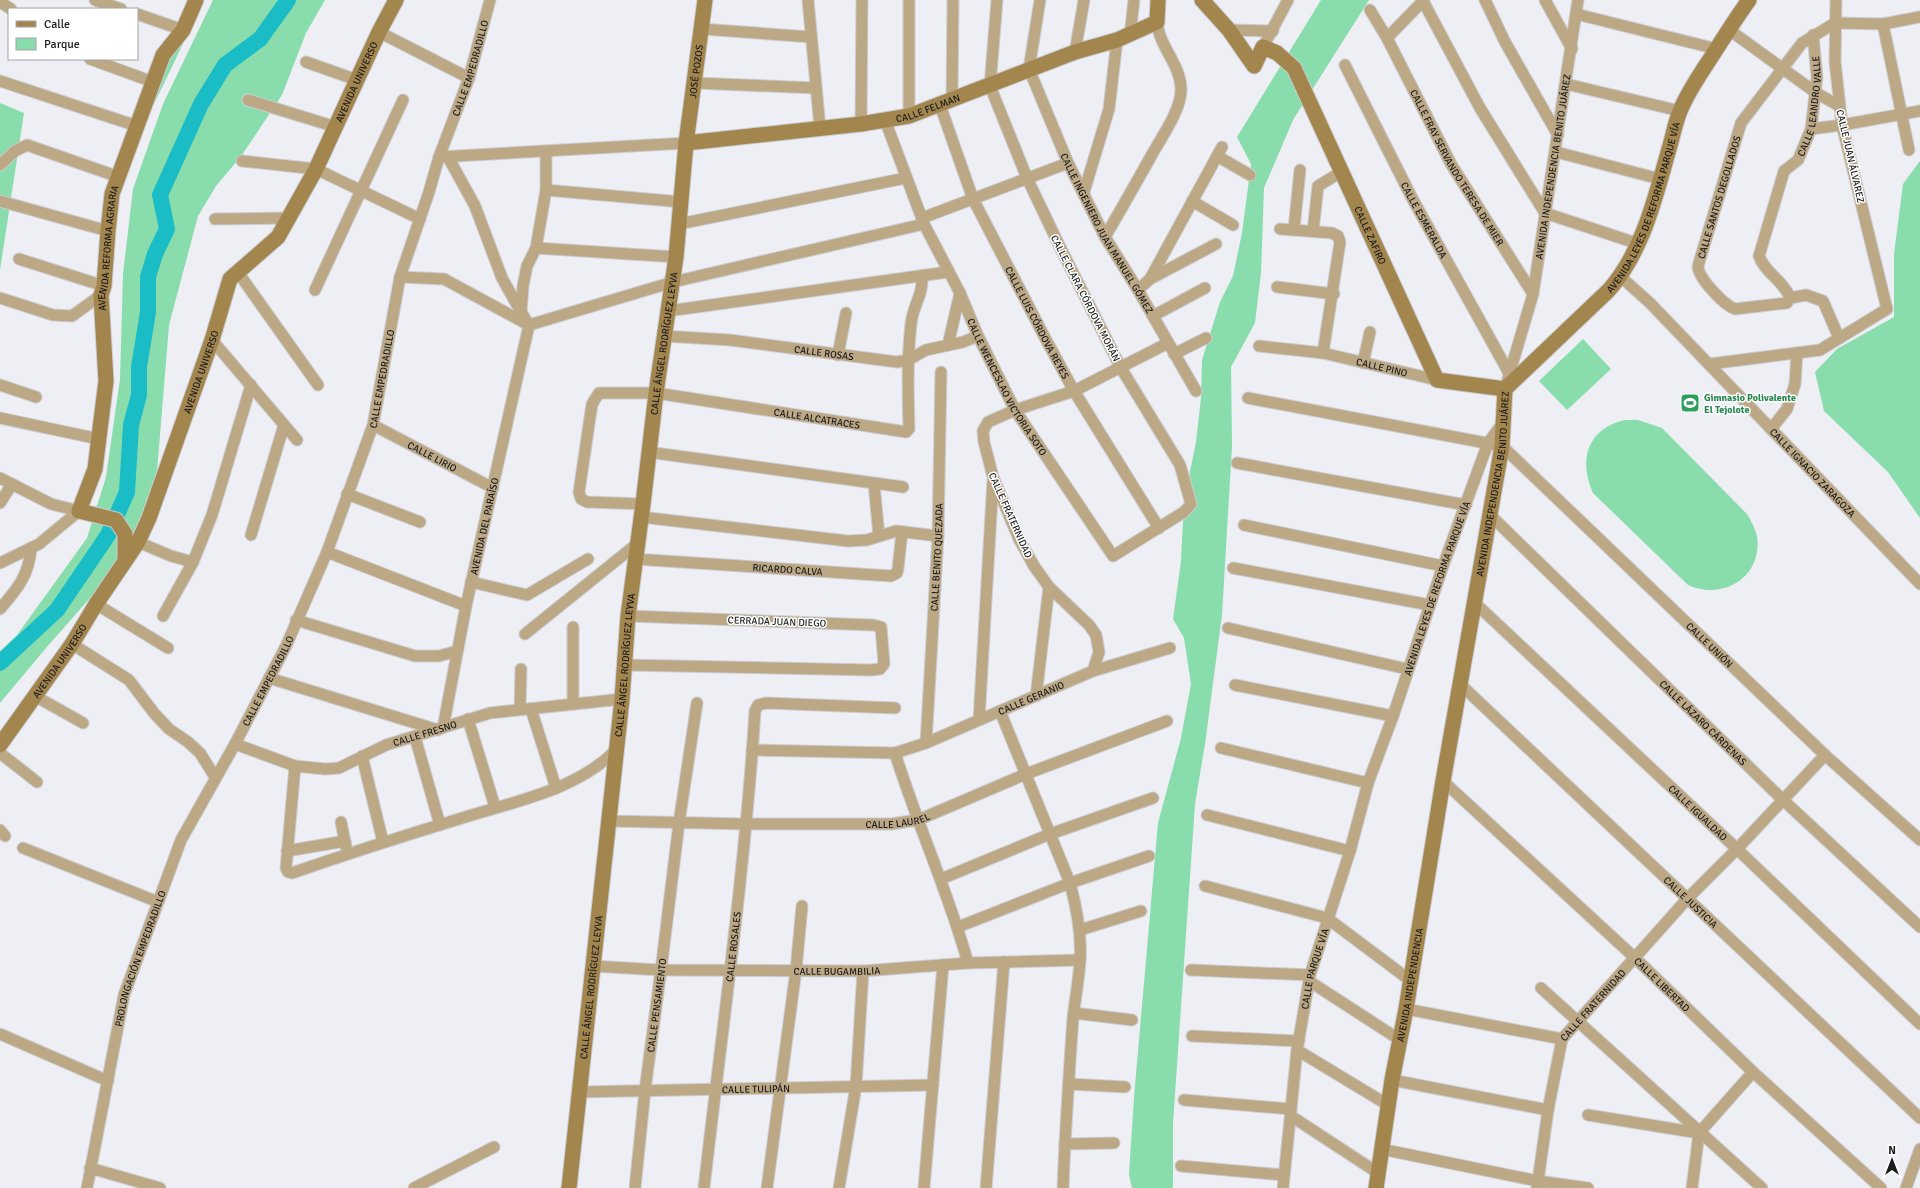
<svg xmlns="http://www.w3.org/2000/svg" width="1920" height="1188" viewBox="0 0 1920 1188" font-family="Signika,sans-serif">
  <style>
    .green { fill: #89dcac }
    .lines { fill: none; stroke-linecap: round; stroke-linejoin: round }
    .river { stroke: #1abcc6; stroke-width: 16 }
    .street-casing { stroke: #cbcdd2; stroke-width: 13 }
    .secondary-casing { stroke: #cbcdd2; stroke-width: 17 }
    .street { stroke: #bca885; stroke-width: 11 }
    .secondary { stroke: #a3854e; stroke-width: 15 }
    .labels { text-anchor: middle; stroke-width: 3; stroke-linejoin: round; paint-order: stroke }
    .street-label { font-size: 10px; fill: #1a1b1d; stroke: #fff }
    .leisure-label { font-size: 10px; font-weight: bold; fill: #27864d; stroke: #fff; text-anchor: start }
  </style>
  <rect width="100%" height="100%" fill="#edeff5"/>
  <g class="green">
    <polygon points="187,0 204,0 119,177"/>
    <polygon points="213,0 325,0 306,33 282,95 242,155 216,186 198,216 169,325 155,496 105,581 46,648 0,703 0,651 17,635 87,538 106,477 120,379 123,274 133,189 163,104"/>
    <polygon points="1321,0 1369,0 1293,120 1264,188 1261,273 1255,323 1231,367 1232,446 1222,615 1205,744 1195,804 1173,1123 1173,1188 1132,1188 1129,1175 1134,1097 1158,823 1181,738 1191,684 1184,638 1173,619 1181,561 1184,501 1196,442 1201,398 1202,360 1220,302 1233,276 1242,233 1251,164 1237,137"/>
    <polygon points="0,103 24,113 0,270"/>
    <polygon points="1920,161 1920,518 1888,472 1824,411 1815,372 1837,349 1894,317 1894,254 1903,184"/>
    <polygon points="1583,339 1611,369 1567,410 1539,381"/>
    <path d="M 1625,420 L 1638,420 L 1662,428 L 1747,514 C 1751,521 1755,528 1757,536 C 1763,577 1723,601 1688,585 L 1593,493 C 1578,460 1587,429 1625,420 Z"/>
  </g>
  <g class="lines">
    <polyline class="river" points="0,663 57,610 108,535 127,492 131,425 139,395 139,367 148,312 148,277 155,254 167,229 160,195 201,104 225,65 260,39 288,0"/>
    <defs>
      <g id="street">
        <polyline points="95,0 121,9"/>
        <polyline points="808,0 820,128"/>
        <polyline points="909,0 909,116"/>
        <path id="s1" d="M 1040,0 L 1029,69 L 1068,163 L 1105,237 L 1138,290 L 1196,391"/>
        <polyline points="1485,0 1505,42 1558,135"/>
        <polyline points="1545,0 1572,49"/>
        <polyline points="1423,1 1480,108 1545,213 1639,244"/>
        <polyline points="0,2 11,9"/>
        <path id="s2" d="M 1370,10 L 1387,38 L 1451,164 L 1533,294"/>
        <polyline points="137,14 183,30"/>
        <polyline points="1576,14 1717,49"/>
        <polyline points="1883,24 1909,150"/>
        <polyline points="702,29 811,37"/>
        <polyline points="1728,29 1815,92 1839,106"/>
        <polyline points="1229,30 1273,31"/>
        <polyline points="379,32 469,78"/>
        <polyline points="1130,35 1134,0"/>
        <polyline points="1387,38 1424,0"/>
        <polyline points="1263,47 1288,0"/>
        <polyline points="1075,52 1084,0"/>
        <polyline points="90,59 153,82"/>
        <polyline points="306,62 357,80"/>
        <path id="s3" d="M 1345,65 L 1412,198 L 1509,373"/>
        <polyline points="0,81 137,126"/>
        <polyline points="695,83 815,88"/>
        <polyline points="1566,84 1680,111"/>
        <polyline points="248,100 336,127"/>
        <polyline points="952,100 953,0"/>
        <path id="s4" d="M 940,105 L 973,199 L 1044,336 L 1074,391 L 1159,528"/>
        <path id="s5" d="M 885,120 L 924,224 L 960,293 L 978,336 L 1015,410 L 1113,556 L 1184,512 L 1191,504 L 1180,465 L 1121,368 L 1059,245 L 1027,178 L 990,86 L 997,0"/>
        <polyline points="861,124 862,0"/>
        <polyline points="1811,129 1842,125 1920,111"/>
        <polyline points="1556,152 1660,179"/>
        <polyline points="1217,156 1250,175"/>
        <polyline points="439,157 686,143"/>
        <polyline points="448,157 475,206 502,278 521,312"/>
        <polyline points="242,161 316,169 420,219"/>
        <polyline points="0,165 15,151 27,145 119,177"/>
        <polyline points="546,190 682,202"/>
        <polyline points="1084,192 1109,109 1117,40"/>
        <polyline points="0,201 108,231"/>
        <polyline points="1192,201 1233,225"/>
        <polyline points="922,218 1068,163"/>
        <polyline points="215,219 289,218"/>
        <polyline points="679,224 906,178"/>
        <polyline points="1280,229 1332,233 1338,236 1340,242 1323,353"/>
        <polyline points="1294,229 1300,170"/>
        <polyline points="1313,231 1318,186 1341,172"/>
        <path d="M 1105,237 C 1120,211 1135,185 1150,158 C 1160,139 1181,111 1181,90 C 1181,64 1159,47 1157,22"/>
        <polyline points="536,248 676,257"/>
        <polyline points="19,259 104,286"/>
        <polyline points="237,271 318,385"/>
        <polyline points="400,277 444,279 527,324"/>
        <path id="s6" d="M 1621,277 L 1650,303 L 1920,584"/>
        <polyline points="1150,279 1216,244"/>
        <polyline points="1277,287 1334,294"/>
        <polyline points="315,290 403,100"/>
        <polyline points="1138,290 1150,279 1222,147"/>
        <polyline points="0,298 53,315 72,316 101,295"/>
        <path id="s7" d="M 1790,298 C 1784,281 1765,273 1759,256 L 1784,171 L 1798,160 L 1811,129 L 1817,77 L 1813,35"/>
        <polyline points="668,311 948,272"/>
        <polyline points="1153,316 1205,288"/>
        <polyline points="529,325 673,282 924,224"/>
        <polyline points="529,325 521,312 523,286 527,266 536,248 546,190 546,151"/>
        <path id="s8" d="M 664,336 L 730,340 L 897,362 L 908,360 L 926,350 L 963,342 L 978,336"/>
        <path id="s9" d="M 1839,338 L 1823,301 L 1806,295 L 1790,298 L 1787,303 L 1735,309 C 1724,305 1698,278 1698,266 L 1741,123 L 1802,43 L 1835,23 L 1883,24 L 1920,17"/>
        <polyline points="212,340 297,440"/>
        <polyline points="948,345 960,293"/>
        <path id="s10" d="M 1259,346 L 1323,353 L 1437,380"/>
        <polyline points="1174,354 1206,338"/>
        <polyline points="838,355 846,313"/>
        <polyline points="1363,363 1370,332"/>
        <polyline points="1709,364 1820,350 1887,309 1842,125 1835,62 1836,0"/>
        <polyline points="0,385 36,397"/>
        <path id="s11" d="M 1505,389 L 1533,294 L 1578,0"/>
        <path id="s12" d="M 1248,398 L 1502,446 L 1825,755 L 1920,840"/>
        <polyline points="0,418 99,439"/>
        <path id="s13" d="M 373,425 L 493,488"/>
        <polyline points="1771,429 1787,409 1795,384 1797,353"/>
        <polyline points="648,452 903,487"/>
        <polyline points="1237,463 1466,505"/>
        <polyline points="0,478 51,504 79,511"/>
        <polyline points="874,484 879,536"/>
        <polyline points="347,494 420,522"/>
        <polyline points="0,503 12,484"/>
        <path id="s14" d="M 643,504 L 587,502 L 581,499 L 579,492 L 592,404 L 599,393 L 656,393 L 906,432 L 909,429 C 908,394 907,359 911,324 C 913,304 923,297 922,276"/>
        <path id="s15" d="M 1489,514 L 1782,799 L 1920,927"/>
        <polyline points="641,517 848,541 867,540 896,531 938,536"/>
        <polyline points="1244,525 1443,566"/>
        <polyline points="251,535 284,425"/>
        <polyline points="138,542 171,556 193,562"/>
        <polyline points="327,552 466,606"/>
        <path id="s16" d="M 635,559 L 891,576 L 897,573 L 898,568 L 902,532"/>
        <polyline points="0,563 39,544 79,511"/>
        <polyline points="1233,568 1430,605"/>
        <polyline points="471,582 527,595 588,559"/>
        <path id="s17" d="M 1475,603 L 1737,849 L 1920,1024"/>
        <polyline points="96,604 168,648"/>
        <path d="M 0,609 C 17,589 29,576 31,548"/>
        <polyline points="163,616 193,562 212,515 251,385"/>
        <polyline points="296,620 415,656 439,656 457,651"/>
        <polyline points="573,627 573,704"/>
        <polyline points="1228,628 1407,669"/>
        <polyline points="525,634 638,543"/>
        <polyline points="72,644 129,680 154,713 169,729 188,742 200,753 215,777"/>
        <polyline points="625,665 871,670 880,669 884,664 881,627 873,625 628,616"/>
        <polyline points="1093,671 1099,652 1096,635 1089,625 1049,587 1034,566 1019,539 993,477 984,442 983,431 988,422 1015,410 1074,391 1168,343"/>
        <polyline points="269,678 438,730"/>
        <polyline points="1235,685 1393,716"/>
        <path id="s18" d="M 1461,685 L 1920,1118"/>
        <polyline points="35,696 83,723"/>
        <polyline points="1036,696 1049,587"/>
        <polyline points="520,709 521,669"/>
        <polyline points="531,709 556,788"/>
        <path d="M 1000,711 L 1070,883 C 1077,909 1082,934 1080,961 C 1079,980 1075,999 1073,1018 C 1069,1075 1065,1131 1063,1188"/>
        <polyline points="468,719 495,807"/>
        <polyline points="979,720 993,480"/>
        <path id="s19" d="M 443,728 L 466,606 L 529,325"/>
        <polyline points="415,737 440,825"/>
        <path id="s20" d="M 926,743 L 938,536 L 941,372"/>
        <path id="s21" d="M 235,744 L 295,766 L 325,769 L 339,768 L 386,745 L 490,713 L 622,699"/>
        <polyline points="1221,748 1368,783"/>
        <path id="s22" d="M 752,750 L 895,753 L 926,743 L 1093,671 L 1170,648"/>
        <polyline points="0,753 37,782"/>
        <path d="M 895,753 C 917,824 948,891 968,963"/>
        <polyline points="362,756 383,842"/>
        <path d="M 295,766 L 286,868 L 288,872 L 292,873 C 347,854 403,836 459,819 C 512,802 575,791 615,751"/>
        <path id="s23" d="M 1443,781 L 1634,957 L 1753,1072 L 1881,1188"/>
        <polyline points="1207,815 1350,851"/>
        <path id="s24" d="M 609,821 L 746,824 L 891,824 L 918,820 L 1026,774 L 1167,721"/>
        <polyline points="341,822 346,847"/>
        <polyline points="0,830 5,836"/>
        <polyline points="23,848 158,902"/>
        <polyline points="287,851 345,841"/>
        <polyline points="941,879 1050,834 1153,798"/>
        <polyline points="1205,886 1327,918 1411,981"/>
        <polyline points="958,927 1070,883 1149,856"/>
        <polyline points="1080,930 1141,911"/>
        <path id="s25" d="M 592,966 L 661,970 L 863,971 L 968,963 L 1080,960"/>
        <polyline points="1191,970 1310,975"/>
        <polyline points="1309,981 1400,1040"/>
        <polyline points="1541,988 1762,1188"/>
        <polyline points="1406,1009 1562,1039"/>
        <polyline points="1074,1013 1132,1020"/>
        <polyline points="0,1034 108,1081"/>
        <polyline points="1192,1036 1299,1041"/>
        <polyline points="1297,1050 1388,1105"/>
        <polyline points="1392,1080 1548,1110"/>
        <polyline points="1069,1084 1125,1087"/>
        <path id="s26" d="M 579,1092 L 933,1085"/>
        <polyline points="1184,1100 1291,1109"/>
        <polyline points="1588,1115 1699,1133"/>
        <polyline points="1291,1116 1378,1173"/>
        <polyline points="1065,1144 1114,1143"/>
        <polyline points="1381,1149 1538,1181 1588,1188"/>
        <polyline points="1181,1166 1284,1175"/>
        <polyline points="90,1168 160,1188"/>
        <path id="s27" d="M 87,1188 L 124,995 L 181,840 L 235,744 L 286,646 L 327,552 L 373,425 L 400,277 L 429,192 L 439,157 L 469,78 L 490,0"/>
        <polyline points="414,1188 494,1147"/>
        <path id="s28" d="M 635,1188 L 645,1090 L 661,970 L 679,823 L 697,703"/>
        <path id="s29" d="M 704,1188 C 722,1029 745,871 755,711 L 758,705 L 766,703 L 895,708"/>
        <polyline points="767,1188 796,970 802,906"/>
        <polyline points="839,1188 856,1086 863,971"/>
        <polyline points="924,1188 943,965"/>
        <polyline points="986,1188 1004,962"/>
        <path id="s30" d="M 1283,1188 L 1297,1050 L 1310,975 L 1350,851 L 1368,783 L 1393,716 L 1443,566 L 1488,443 L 1502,424"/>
        <path id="s31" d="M 1537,1188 L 1548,1110 L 1562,1039 L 1688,898 L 1737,849 L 1825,755"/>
        <polyline points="1692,1188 1699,1133 1753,1072"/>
        <polyline points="1906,1188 1920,1149"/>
      </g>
      <g id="secondary">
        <path id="s32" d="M 1202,0 L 1229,30 L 1254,66 L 1263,47 L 1277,53 L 1294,68 L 1437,380 L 1505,389"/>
        <path id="s33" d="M 686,143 L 861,124 L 909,116 L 1075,52 L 1117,40 L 1157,22 L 1158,0"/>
        <path id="s34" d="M 1505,389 L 1609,290 C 1643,251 1655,198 1669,149 C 1673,136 1675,123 1680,111 C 1688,91 1701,73 1712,56 C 1724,37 1736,18 1749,0"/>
        <path id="s35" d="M 125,560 L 125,534 L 116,520 L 79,511 L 95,469 L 106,381 L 101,295 L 104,286 L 108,231 L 112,194 L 163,55 L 183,30 L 196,0"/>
        <path id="s36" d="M 0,745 L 72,644 L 96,604 L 138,542 L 149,518 L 212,340 L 230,279 L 278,237 L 316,169 L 379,32 L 396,0"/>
        <path id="s37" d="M 569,1188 L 622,699 L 628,616 L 643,504 L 656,393 L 676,257 L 686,143 L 705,0"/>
        <path id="s38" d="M 1376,1188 L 1392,1080 L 1406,1009 L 1443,781 L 1502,446 L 1505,389"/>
      </g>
    </defs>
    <use href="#street" class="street-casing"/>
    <use href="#secondary" class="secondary-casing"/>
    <use href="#street" class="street"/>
    <use href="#secondary" class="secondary"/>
  </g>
  <defs>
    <symbol id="stadium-square" viewBox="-11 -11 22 22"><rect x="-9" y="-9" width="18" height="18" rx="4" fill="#2e9e5b" stroke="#fff"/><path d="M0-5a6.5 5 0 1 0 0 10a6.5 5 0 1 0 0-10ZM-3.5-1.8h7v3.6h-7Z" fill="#fff"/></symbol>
  </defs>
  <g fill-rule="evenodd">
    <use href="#stadium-square" x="1679" y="392" width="22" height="22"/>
  </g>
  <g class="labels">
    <g class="street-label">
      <text dy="4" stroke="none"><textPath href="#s27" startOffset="1191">CALLE EMPEDRADILLO</textPath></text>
      <text dy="4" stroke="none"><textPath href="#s37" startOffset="1124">JOSÉ POZOS</textPath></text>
      <text dy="4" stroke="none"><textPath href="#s36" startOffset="762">AVENIDA UNIVERSO</textPath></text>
      <text dy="4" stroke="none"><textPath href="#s7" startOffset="215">CALLE LEANDRO VALLE</textPath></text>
      <text dy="4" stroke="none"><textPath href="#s33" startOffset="245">CALLE FELMAN</textPath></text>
      <text transform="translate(1851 156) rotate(77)" y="4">CALLE JUAN ÁLVAREZ</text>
      <text dy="4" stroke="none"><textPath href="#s2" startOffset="180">CALLE FRAY SERVANDO TERESA DE MIER</textPath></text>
      <text dy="4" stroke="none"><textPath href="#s11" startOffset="228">AVENIDA INDEPENDENCIA BENITO JUÁREZ</textPath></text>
      <text dy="4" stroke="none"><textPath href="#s9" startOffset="263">CALLE SANTOS DEGOLLADOS</textPath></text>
      <text dy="4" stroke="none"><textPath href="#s34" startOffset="234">AVENIDA LEYES DE REFORMA PARQUE VÍA</textPath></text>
      <text dy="4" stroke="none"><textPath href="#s3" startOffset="174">CALLE ESMERALDA</textPath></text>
      <text dy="4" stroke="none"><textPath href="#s1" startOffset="252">CALLE INGENIERO JUAN MANUEL GÓMEZ</textPath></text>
      <text dy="4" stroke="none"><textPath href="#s32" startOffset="327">CALLE ZAFIRO</textPath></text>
      <text dy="4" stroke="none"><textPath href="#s35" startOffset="348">AVENIDA REFORMA AGRARIA</textPath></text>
      <text transform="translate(1086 298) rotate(63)" y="4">CALLE CLARA CÓRDOVA MORÁN</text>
      <text dy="4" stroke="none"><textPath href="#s4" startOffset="239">CALLE LUIS CÓRDOVA REYES</textPath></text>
      <text dy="4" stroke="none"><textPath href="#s37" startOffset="850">CALLE ÁNGEL RODRÍGUEZ LEYVA</textPath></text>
      <text dy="4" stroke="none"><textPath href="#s8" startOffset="161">CALLE ROSAS</textPath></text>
      <text dy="4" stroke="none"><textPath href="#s10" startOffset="125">CALLE PINO</textPath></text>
      <text dy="4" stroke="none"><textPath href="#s36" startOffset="427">AVENIDA UNIVERSO</textPath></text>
      <text dy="4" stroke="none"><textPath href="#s27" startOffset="867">CALLE EMPEDRADILLO</textPath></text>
      <text dy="4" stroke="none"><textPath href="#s5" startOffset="294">CALLE WENCESLAO VICTORIA SOTO</textPath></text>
      <text dy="4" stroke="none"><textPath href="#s14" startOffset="392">CALLE ALCATRACES</textPath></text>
      <text dy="4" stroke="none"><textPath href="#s13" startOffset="67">CALLE LIRIO</textPath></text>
      <text dy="4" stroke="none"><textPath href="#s6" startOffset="274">CALLE IGNACIO ZARAGOZA</textPath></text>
      <text dy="4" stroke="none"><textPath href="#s38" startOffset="714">AVENIDA INDEPENDENCIA BENITO JUÁREZ</textPath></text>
      <text transform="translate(1011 515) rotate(66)" y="4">CALLE FRATERNIDAD</text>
      <text dy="4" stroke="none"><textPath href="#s19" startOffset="206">AVENIDA DEL PARAÍSO</textPath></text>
      <text dy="4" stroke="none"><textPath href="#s20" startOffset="186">CALLE BENITO QUEZADA</textPath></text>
      <text dy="4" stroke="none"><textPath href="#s16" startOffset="153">RICARDO CALVA</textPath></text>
      <text dy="4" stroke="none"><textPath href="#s30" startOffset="622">AVENIDA LEYES DE REFORMA PARQUE VÍA</textPath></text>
      <text transform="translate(777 621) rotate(2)" y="4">CERRADA JUAN DIEGO</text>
      <text dy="4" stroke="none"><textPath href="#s12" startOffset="546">CALLE UNIÓN</textPath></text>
      <text dy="4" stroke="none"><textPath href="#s36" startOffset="103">AVENIDA UNIVERSO</textPath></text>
      <text dy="4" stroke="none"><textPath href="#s37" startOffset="526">CALLE ÁNGEL RODRÍGUEZ LEYVA</textPath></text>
      <text dy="4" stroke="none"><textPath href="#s27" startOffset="543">CALLE EMPEDRADILLO</textPath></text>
      <text dy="4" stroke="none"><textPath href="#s22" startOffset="290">CALLE GERANIO</textPath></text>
      <text dy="4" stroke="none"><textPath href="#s15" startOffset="299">CALLE LÁZARO CÁRDENAS</textPath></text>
      <text dy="4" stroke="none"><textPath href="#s21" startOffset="201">CALLE FRESNO</textPath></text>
      <text dy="4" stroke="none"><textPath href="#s17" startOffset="306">CALLE IGUALDAD</textPath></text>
      <text dy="4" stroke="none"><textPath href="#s24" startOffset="289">CALLE LAUREL</textPath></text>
      <text dy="4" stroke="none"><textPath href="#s18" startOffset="316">CALLE JUSTICIA</textPath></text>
      <text dy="4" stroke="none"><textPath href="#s29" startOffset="243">CALLE ROSALES</textPath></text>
      <text dy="4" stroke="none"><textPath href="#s27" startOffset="236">PROLONGACIÓN EMPEDRADILLO</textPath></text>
      <text dy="4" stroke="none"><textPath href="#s30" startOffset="222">CALLE PARQUE VÍA</textPath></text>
      <text dy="4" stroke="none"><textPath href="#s25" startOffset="245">CALLE BUGAMBILIA</textPath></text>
      <text dy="4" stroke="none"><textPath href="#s38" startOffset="206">AVENIDA INDEPENDENCIA</textPath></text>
      <text dy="4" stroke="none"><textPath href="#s23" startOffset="299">CALLE LIBERTAD</textPath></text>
      <text dy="4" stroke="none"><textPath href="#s37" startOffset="202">CALLE ÁNGEL RODRÍGUEZ LEYVA</textPath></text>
      <text dy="4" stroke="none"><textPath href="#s28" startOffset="184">CALLE PENSAMIENTO</textPath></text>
      <text dy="4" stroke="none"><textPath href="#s31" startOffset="197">CALLE FRATERNIDAD</textPath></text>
      <text dy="4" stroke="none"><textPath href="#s26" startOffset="177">CALLE TULIPÁN</textPath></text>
    </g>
    <g class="leisure-label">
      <text x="1704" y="401">Gimnasio Polivalente<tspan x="1704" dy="12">El Tejolote</tspan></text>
    </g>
  </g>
  <rect x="8" y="8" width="130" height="52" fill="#ffffff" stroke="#a3a4a5"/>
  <rect x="16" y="21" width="20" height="6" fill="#a3854e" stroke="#a3a4a5"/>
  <text x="44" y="28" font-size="12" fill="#1a1b1d">Calle</text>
  <rect x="16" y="38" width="20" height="12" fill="#89dcac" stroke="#a3a4a5"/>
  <text x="44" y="48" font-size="12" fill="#1a1b1d">Parque</text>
  <g transform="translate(1892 1160)" stroke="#ffffff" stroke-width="3" paint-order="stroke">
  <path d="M0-3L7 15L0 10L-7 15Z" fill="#1a1b1d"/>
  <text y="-6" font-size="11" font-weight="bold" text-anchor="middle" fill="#1a1b1d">N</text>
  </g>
</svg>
